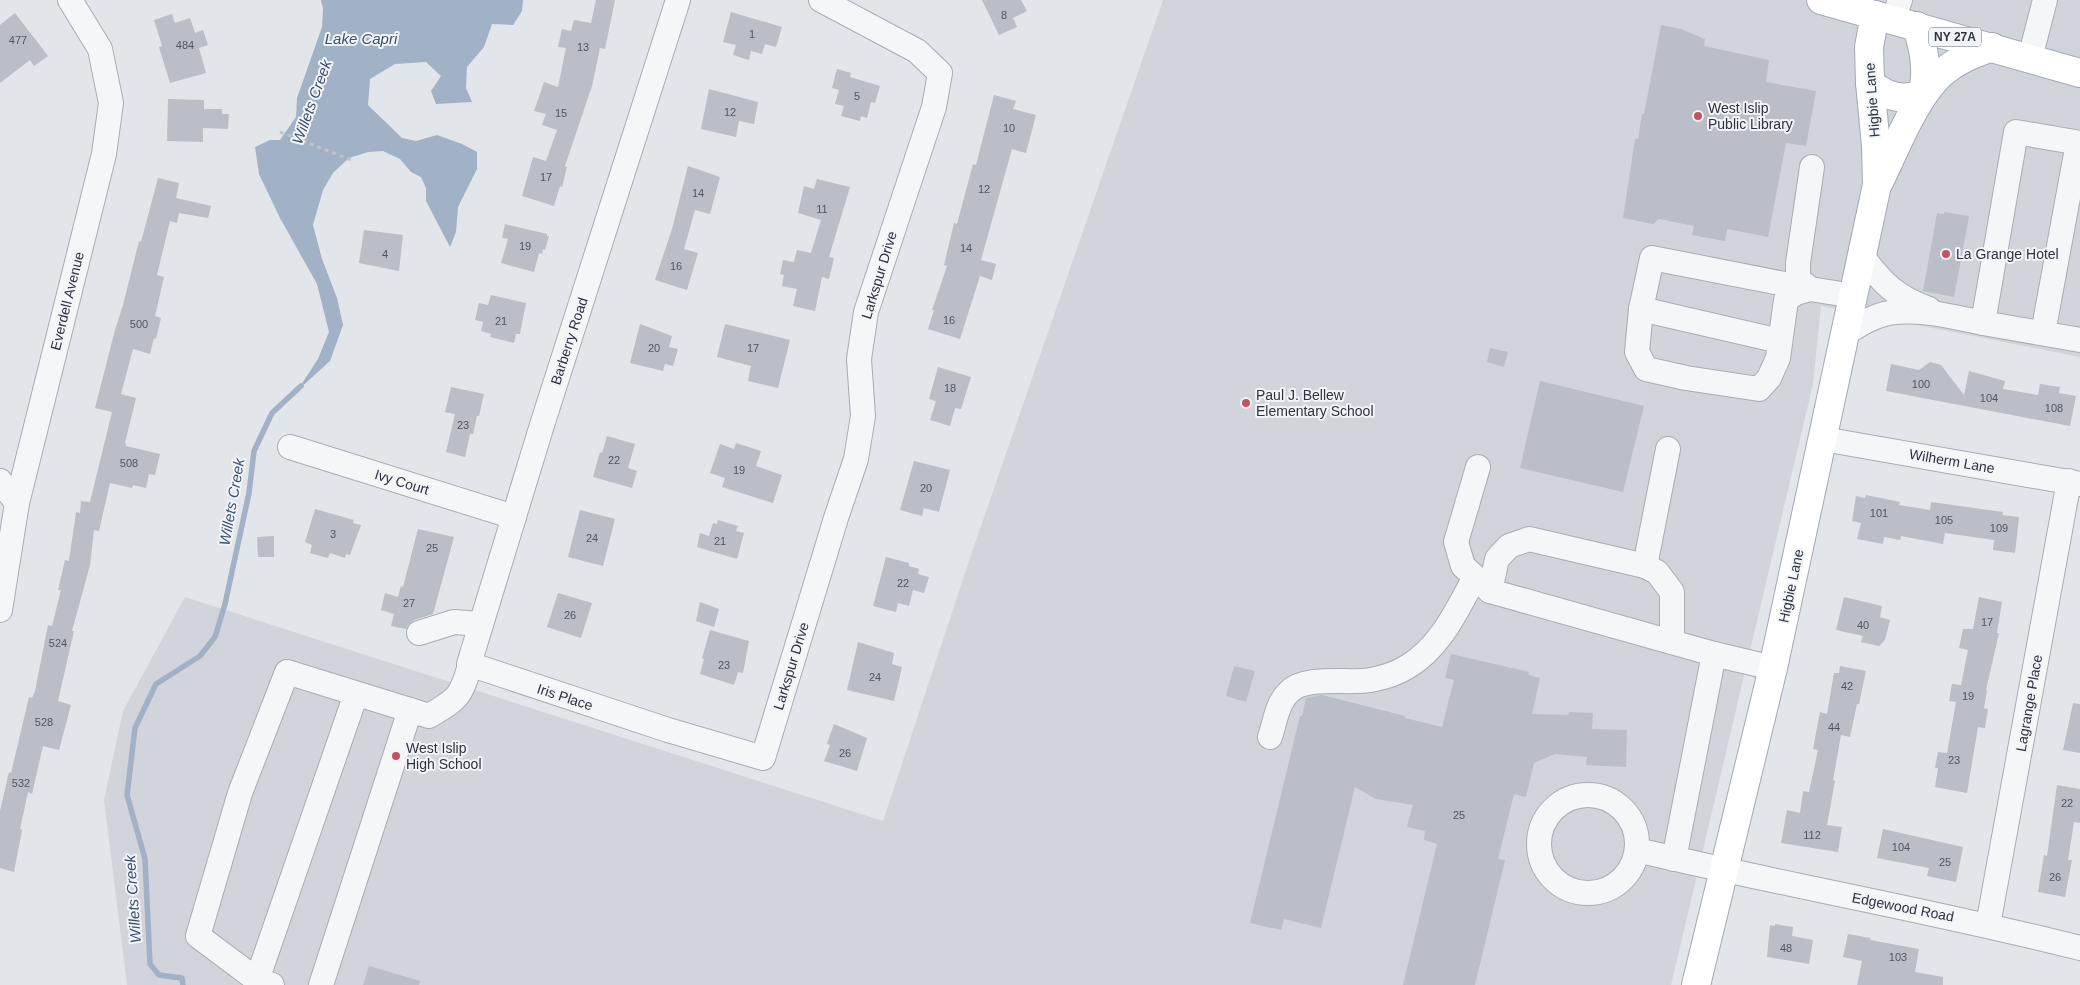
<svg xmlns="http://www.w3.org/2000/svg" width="2080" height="985" viewBox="0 0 2080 985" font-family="Helvetica,sans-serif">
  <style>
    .built { fill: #d1d4db }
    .water { fill: #a1b1c6 }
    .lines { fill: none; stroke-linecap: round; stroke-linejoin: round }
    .stream { stroke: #a1b1c6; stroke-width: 5.5 }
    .building { fill: #babec6 }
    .minor-casing { stroke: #a8acb3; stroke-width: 26 }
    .major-casing { stroke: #a3a9b4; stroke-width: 30 }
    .path { stroke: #c1c3c8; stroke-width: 3; stroke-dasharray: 4 4; stroke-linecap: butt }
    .minor { stroke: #f5f6f8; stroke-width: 24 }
    .major { stroke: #fff; stroke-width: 28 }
    .poi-dot { fill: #c3535f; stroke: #f2f4f7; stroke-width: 2 }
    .labels { text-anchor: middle; stroke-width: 4; stroke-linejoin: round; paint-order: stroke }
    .number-label { font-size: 11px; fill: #505562 }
    .shield { fill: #f2f4f7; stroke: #676c77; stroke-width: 1 }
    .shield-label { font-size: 12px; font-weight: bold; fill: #2c3240 }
    .street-label { font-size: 14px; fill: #2c3240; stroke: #f2f4f7 }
    .poi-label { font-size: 14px; fill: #2c3240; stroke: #f2f4f7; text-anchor: start }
    .water-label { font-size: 15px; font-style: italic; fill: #395071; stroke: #f2f4f7 }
  </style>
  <rect width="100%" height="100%" fill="#e2e5e9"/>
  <polygon class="built" points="1163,0 2080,0 2080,357 1821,306 1813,384 1671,985 127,985 104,800 123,711 185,597 883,821 972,552"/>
  <polygon class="water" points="321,0 523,0 522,11 513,25 492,24 484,47 467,67 466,88 472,102 436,104 431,91 441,76 426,62 395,64 370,79 368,105 402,138 416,141 437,135 462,144 477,152 477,169 458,207 456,232 450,247 426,201 426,188 421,177 411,172 400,159 383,151 368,152 349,158 333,173 323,190 313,225 322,259 337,298 343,325 330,361 297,391 318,359 329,332 317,284 280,218 259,174 255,147 270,140 280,140 296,117 297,98 322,27 323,9"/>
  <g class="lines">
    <polyline class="stream" points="183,985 182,978 159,975 150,964 145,859 127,795 135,728 156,684 200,656 215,637 225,604 249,493 254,451 272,413 301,386"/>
  </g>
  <g class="building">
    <polygon points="596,0 615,0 605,49 600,48 592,86 565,166 567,167 562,187 560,186 554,206 522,196 533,157 546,161 557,130 542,125 546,114 534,111 544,82 558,87 566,48 558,47 562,29 571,31 574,20 591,23"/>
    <polygon points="982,0 1021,0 1027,11 1013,18 1017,27 999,35"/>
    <polygon points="731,12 782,27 776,47 765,44 762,54 751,51 749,60 733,55 736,45 723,42"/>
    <polygon points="15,13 48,56 34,66 30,60 0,83 0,25"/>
    <polygon points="172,14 175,23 190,18 195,33 203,30 208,45 199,48 206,73 170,83 159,47 162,46 154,20"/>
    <polygon points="1661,25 1681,29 1705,39 1704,46 1769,60 1766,82 1816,91 1806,146 1786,143 1768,237 1727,229 1725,241 1692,235 1694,226 1659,219 1653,224 1623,218 1635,139 1638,139 1642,114 1644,114"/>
    <polygon points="837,69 851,73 850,77 880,86 875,103 871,102 867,118 861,116 860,121 841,116 844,106 835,104 839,90 832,88"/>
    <polygon points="709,89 758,102 754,124 739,121 736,137 701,129"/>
    <polygon points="994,95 1016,101 1013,109 1036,115 1026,153 1012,149 981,260 996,264 992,280 980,276 960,339 928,329 934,310 932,310 947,266 944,265 954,223 957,224 973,164 976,165"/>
    <polygon points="168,99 204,100 204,109 222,109 222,114 229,114 228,129 203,128 203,142 167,141"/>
    <polygon points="688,166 720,177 710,214 695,210 684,249 698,253 687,290 655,280 672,229"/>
    <polygon points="158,178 179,183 176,198 211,206 208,218 179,213 177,223 170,221 157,275 164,277 155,316 161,318 156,339 154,338 150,354 133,349 121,394 136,398 125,443 126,443 126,446 160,454 155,475 149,474 146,488 133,485 132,488 110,483 99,531 94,530 90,565 72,631 74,631 58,701 71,705 59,750 43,746 32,794 28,792 20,829 22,830 14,872 0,868 0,811 9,772 11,773 29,697 32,698 35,691 48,625 52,626 61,590 58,590 65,560 69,561 76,512 80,513 81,501 90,502 112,412 95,408 115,330 123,305 139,241 141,242"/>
    <polygon points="817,179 850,187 829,257 834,258 829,279 822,277 815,311 793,306 797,289 782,286 784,275 780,274 783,260 794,262 797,250 811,253 821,220 798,213 804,186 814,189"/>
    <polygon points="1944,212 1969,216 1954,297 1923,291 1937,213 1944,214"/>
    <polygon points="505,224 547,234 547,236 549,236 545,250 543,249 542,254 539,253 534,272 501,263 508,239 502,238"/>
    <polygon points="364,230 403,235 399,271 359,263"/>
    <polygon points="491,295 526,303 520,334 516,334 514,343 490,337 491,334 481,331 483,322 475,320 479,303 488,305"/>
    <polygon points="640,324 672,336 669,347 678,349 673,366 665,364 663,371 630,363"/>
    <polygon points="725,324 790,340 778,388 748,381 751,366 717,357"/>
    <polygon points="1490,348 1508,352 1504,367 1487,362"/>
    <polygon points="1930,362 1941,365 1964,395 1969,371 2005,381 2003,389 2038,395 2040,384 2060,387 2059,393 2076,396 2070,426 1886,391 1891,364 1919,370"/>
    <polygon points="938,367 971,377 961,409 955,408 950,426 930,420 936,401 929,399"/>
    <polygon points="1540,381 1644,406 1623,492 1520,468"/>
    <polygon points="451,387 484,394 479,416 477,416 473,434 470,434 465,457 446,452 455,414 445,412"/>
    <polygon points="607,436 635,444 628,468 637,471 632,488 593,477 600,452 602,453"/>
    <polygon points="736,443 761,451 756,466 782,475 773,503 722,487 725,478 710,473 720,444 734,449"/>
    <polygon points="914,461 950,470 939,512 924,508 922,516 900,510"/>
    <polygon points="1866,495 1900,502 1899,505 1930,510 1931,502 2003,512 2002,515 2019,517 2015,553 1993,550 1994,540 1945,533 1943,544 1901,536 1900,540 1884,537 1883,544 1857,539 1861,523 1852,521 1856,496 1865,498"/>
    <polygon points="315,509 354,520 353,523 361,525 350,555 346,554 345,558 330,553 328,558 310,553 312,545 305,542"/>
    <polygon points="580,510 615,519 603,566 568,557"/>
    <polygon points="718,520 738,526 736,531 744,533 737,559 697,547 700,533 709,536 713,523 717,524"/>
    <polygon points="418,529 454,537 433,614 414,620 409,624 406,629 391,626 394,614 381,610 385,593 398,597 401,586 403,587"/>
    <polygon points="274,536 274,557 258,557 257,537"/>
    <polygon points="886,557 909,563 909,566 919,569 918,574 929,577 924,593 913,590 909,606 898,603 896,612 873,606"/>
    <polygon points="558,593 592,603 581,638 547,627"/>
    <polygon points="1844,597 1882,606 1880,617 1890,620 1885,640 1879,646 1861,642 1863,636 1836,630"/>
    <polygon points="1979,597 2002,602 1997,633 1999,633 1986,690 1987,690 1984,708 1988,709 1985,728 1978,727 1967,793 1935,787 1938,768 1935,768 1938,752 1947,753 1956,702 1949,701 1952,684 1961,685 1968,650 1959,648 1963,629 1973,629"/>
    <polygon points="700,602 719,609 714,627 696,621"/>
    <polygon points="710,630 749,641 743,673 738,672 734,685 700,674 704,659 702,658"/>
    <polygon points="858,642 894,653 892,664 902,667 894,701 847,690"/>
    <polygon points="1451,654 1529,672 1528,675 1540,678 1532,714 1568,715 1569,712 1593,713 1592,729 1627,730 1626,767 1586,765 1587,757 1555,754 1534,763 1526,797 1514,794 1498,859 1505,860 1475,985 1403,985 1437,844 1424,840 1425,831 1407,827 1413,805 1376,799 1355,787 1321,928 1284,919 1281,930 1250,923 1300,716 1302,716 1306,698 1322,695 1405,716 1405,718 1442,727 1454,680 1445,678"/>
    <polygon points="1234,666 1255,671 1246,702 1226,696"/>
    <polygon points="1840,666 1866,671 1859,704 1857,704 1850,737 1841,735 1833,780 1835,781 1827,825 1842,827 1838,852 1781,843 1787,810 1800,813 1803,791 1809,792 1818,750 1813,749 1820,712 1827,714 1834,673 1839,673"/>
    <polygon points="2073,703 2080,704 2080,753 2063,750"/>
    <polygon points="834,724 867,738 857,771 824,761 830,745 827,744"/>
    <polygon points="2057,785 2080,789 2080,823 2074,822 2068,860 2072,860 2065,897 2038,892 2044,855 2047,856"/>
    <polygon points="1883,829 1963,847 1956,882 1927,876 1929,868 1877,858"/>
    <polygon points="1775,924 1793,927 1792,936 1813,940 1809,964 1767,957 1770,925 1775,926"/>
    <polygon points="1848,934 1871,938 1870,940 1919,949 1915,972 1943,977 1943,985 1857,985 1862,961 1843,957"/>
    <polygon points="369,966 420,981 419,985 363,985"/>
  </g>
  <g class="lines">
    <defs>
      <g id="minor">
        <polyline points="678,0 542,425 469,664 668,730 763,758 836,518 856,459 863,416 859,359 866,312 934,107 940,73 917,51 821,0"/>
        <polyline points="1893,20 1900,0"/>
        <polyline points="2030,58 2045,0"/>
        <polyline points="2080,143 2016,132 1983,323 2080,340"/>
        <path d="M 1862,256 C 1883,284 1896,297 1929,309"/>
        <polyline points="1810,289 1796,293 1786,300 1778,358 1769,378 1759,389 1686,378 1646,369 1637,352 1641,309 1652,258 1810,289 1854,296"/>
        <polyline points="1810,289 1798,279 1798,263 1812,167"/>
        <polyline points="1641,309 1780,341"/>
        <path d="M 1846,333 C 1859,325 1873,316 1889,313 C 1919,308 1953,317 1983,323"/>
        <polyline points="2043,333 2078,143"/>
        <polyline points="1823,439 2080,484"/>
        <polyline points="290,447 514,517"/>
        <polyline points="1478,467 1456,542 1463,566 1490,591 1714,654 1773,668"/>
        <polyline points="0,481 17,503"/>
        <polyline points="1645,566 1668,449"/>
        <polyline points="1490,591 1497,559 1509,546 1529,539 1645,566 1657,572 1672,592 1672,642"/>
        <polyline points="0,610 17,503 104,154 111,103 100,49 70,0"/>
        <polyline points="419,633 454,622 481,624"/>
        <path d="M 1270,737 C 1275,722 1277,703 1289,692 C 1305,675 1349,684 1371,680 C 1382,678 1397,673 1407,667 C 1440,648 1457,610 1475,577"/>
        <circle cx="1588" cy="844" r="49"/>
        <path d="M 1637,850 C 1784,885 1934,911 2080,948"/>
        <polyline points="1674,859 1714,654"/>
        <polyline points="1988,925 2069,481"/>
        <polyline points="257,980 356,694"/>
        <path d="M 272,985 L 257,980 L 198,936 L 240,793 L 287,672 L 429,716 C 457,699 461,698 470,665"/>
        <polyline points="321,985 410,710"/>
      </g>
      <g id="major">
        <polyline points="1821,0 2080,73"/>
        <path d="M 1917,26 C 1924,51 1928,67 1923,93"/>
        <path d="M 1870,83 C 1886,97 1904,102 1923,93"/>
        <path d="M 1879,182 C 1896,148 1917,91 1947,69 C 1961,58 1976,53 1992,47"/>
        <polyline points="1696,985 1773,668 1877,185 1876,146 1870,83 1869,47 1875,15"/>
      </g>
    </defs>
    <use href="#minor" class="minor-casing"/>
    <use href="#major" class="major-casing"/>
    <polyline class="path" points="280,132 354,161"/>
    <use href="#minor" class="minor"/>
    <use href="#major" class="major"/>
  </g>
  <g class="poi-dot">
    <circle cx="1698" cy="116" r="5"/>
    <circle cx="1946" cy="254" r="5"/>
    <circle cx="1246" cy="403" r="5"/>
    <circle cx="396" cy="756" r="5"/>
  </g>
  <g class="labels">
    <g class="number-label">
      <text x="1004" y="19">8</text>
      <text x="752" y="38">1</text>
      <text x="18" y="44">477</text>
      <text x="185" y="49">484</text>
      <text x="583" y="51">13</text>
      <text x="857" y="100">5</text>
      <text x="730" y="116">12</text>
      <text x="561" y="117">15</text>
      <text x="1009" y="132">10</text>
      <text x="546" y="181">17</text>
      <text x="984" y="193">12</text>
      <text x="698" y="197">14</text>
      <text x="822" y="213">11</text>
      <text x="525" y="250">19</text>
      <text x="966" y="252">14</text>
      <text x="385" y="258">4</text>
      <text x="676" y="270">16</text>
      <text x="949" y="324">16</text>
      <text x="501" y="325">21</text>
      <text x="139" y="328">500</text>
      <text x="654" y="352">20</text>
      <text x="753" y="352">17</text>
      <text x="1921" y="388">100</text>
      <text x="950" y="392">18</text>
      <text x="1989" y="402">104</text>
      <text x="2054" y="412">108</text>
      <text x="463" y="429">23</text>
      <text x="614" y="464">22</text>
      <text x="129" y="467">508</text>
      <text x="739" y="474">19</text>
      <text x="926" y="492">20</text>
      <text x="1879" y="517">101</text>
      <text x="1944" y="524">105</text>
      <text x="1999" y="532">109</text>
      <text x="333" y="538">3</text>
      <text x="592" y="542">24</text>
      <text x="720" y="545">21</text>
      <text x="432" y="552">25</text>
      <text x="903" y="587">22</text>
      <text x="409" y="607">27</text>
      <text x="570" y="619">26</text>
      <text x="1987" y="626">17</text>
      <text x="1863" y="629">40</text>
      <text x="58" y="647">524</text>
      <text x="724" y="669">23</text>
      <text x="875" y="681">24</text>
      <text x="1847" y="690">42</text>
      <text x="1968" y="700">19</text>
      <text x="44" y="726">528</text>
      <text x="1834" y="731">44</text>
      <text x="845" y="757">26</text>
      <text x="1954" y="764">23</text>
      <text x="21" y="787">532</text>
      <text x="2067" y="807">22</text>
      <text x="1459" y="819">25</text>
      <text x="1812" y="839">112</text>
      <text x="1901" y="851">104</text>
      <text x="1945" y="866">25</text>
      <text x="2055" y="881">26</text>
      <text x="1786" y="952">48</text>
      <text x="1898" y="961">103</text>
    </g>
    <rect class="shield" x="1929" y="27.5" width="52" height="19" rx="4"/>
    <g class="shield-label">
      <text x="1955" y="41">NY 27A</text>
    </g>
    <g class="street-label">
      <text transform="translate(1872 100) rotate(-94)" y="5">Higbie Lane</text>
      <text transform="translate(879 275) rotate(-73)" y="5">Larkspur Drive</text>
      <text transform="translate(67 301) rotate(-76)" y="5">Everdell Avenue</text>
      <text transform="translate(569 341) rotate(-72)" y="5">Barberry Road</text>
      <text transform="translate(1952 461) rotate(10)" y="5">Wilherm Lane</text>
      <text transform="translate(402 482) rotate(17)" y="5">Ivy Court</text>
      <text transform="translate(1791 586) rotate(-78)" y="5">Higbie Lane</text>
      <text transform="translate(791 666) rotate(-73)" y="5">Larkspur Drive</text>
      <text transform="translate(565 697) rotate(18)" y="5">Iris Place</text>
      <text transform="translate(2029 703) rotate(-80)" y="5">Lagrange Place</text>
      <text transform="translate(1903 907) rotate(11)" y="5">Edgewood Road</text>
    </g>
    <g class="poi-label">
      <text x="1708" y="113">West Islip<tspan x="1708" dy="16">Public Library</tspan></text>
      <text x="1956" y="259">La Grange Hotel</text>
      <text x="1256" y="400">Paul J. Bellew<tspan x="1256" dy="16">Elementary School</tspan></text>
      <text x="406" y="753">West Islip<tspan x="406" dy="16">High School</tspan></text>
    </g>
    <g class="water-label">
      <text x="361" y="44">Lake Capri</text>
      <text transform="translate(312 102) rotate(-70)" y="5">Willets Creek</text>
      <text transform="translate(232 502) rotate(-80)" y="5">Willets Creek</text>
      <text transform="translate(133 899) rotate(-94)" y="5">Willets Creek</text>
    </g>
  </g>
</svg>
